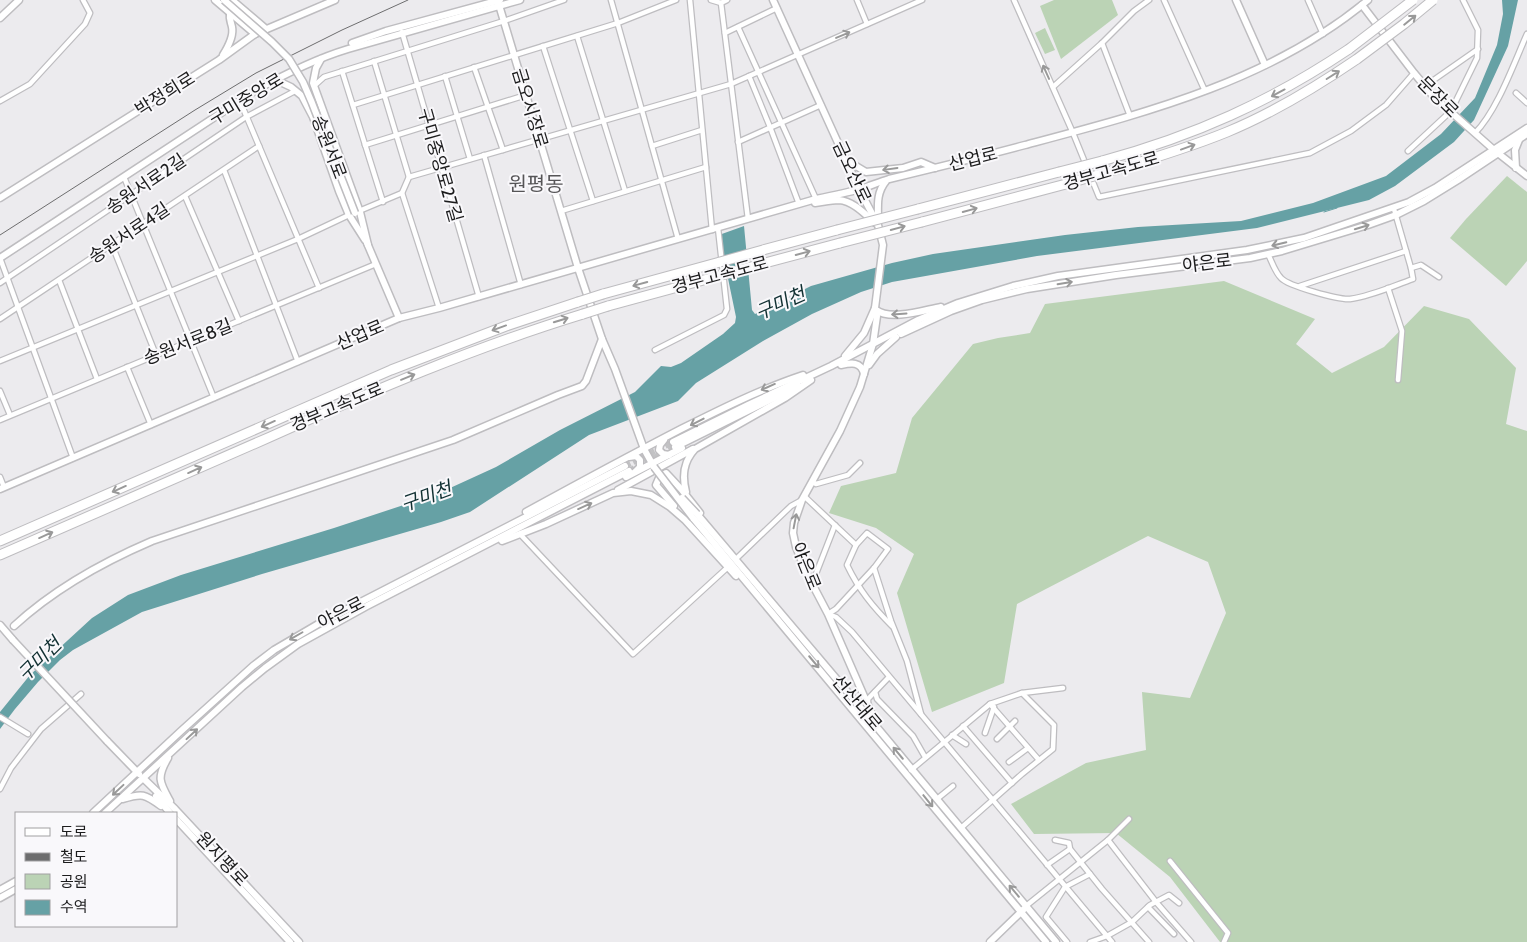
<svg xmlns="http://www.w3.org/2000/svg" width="1527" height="942" viewBox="0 0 1527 942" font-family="Cabin,'Noto Sans KR',sans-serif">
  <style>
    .green { fill: #bbd3b5 }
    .water { fill: #66a1a5 }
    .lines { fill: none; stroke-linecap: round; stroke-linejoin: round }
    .stream { stroke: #66a1a5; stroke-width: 1 }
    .secondary-tunnel { stroke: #c2c2c4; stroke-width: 6; stroke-dasharray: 6 3; stroke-linecap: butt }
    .street-casing { stroke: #bebdc0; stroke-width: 7 }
    .secondary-casing { stroke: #bebdc0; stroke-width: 9 }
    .highway-casing { stroke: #bebdc0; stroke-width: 11 }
    .street { stroke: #fff; stroke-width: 4.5 }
    .secondary { stroke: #fff; stroke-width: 6 }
    .highway { stroke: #fff; stroke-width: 9 }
    .rail { stroke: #6d6d6e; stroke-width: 1 }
    .secondary-bridge-casing { stroke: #bebdc0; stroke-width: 9; stroke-linecap: butt }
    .highway-bridge-casing { stroke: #bebdc0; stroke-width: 11; stroke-linecap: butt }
    .secondary-bridge { stroke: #fff; stroke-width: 6 }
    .highway-bridge { stroke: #fff; stroke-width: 9 }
    .oneway { stroke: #999 }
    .labels { text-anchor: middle; stroke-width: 4; stroke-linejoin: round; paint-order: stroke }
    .street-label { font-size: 18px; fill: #1c1c1d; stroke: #f9f8fb }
    .water-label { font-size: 19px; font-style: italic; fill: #113032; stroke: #f9f8fb }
    .quarter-label { font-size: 20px; fill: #565557; stroke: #f9f8fb }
  </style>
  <rect width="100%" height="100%" fill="#ecebee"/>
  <g class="green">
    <polygon points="1054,0 1112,0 1118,15 1061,59 1040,6"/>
    <polygon points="1045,28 1055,50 1045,54 1035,33"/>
    <polygon points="1507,176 1527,192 1527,261 1506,286 1450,238 1466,219"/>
    <polygon points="1224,281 1315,319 1296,344 1332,373 1384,347 1424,306 1469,319 1516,368 1506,424 1527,431 1527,942 1220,942 1170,877 1116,833 1034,834 1011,804 1086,763 1146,750 1142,692 1190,698 1226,613 1208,562 1148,536 1017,604 1004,683 932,712 897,593 914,554 876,528 829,513 841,486 896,473 912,418 973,344 998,338 1030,333 1045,304"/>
  </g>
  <polygon class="water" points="1502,0 1518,0 1508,46 1474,120 1454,142 1395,186 1369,200 1257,228 1037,256 892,282 861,292 812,314 763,341 696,383 678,401 589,435 470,512 441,522 262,574 142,612 73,650 60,660 38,682 15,709 0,729 0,712 30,675 92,618 128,595 181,575 334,528 437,494 496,467 560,430 635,392 661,366 671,367 681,363 723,334 735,323 736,317 719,235 744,226 752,310 755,314 811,286 892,263 933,254 1065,235 1138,227 1241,221 1313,203 1386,176 1441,134 1475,98 1497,45 1503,14"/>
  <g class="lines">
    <polyline class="stream" points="1324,212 1337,208"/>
    <g class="secondary-tunnel">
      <polyline points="625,466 673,442"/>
      <polyline points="629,471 675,447"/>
    </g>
    <defs>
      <g id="street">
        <polyline points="611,0 678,239"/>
        <polyline points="690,0 712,230"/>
        <polyline points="711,0 721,3 727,0"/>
        <polyline points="857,0 867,24"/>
        <polyline points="1014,0 1073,133 1099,197 1310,153 1351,131 1386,105 1414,73"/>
        <polyline points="1164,0 1205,91"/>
        <polyline points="1308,0 1323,34"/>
        <polyline points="721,3 748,219"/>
        <polyline points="738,27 816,199"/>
        <polyline points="402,32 479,297"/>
        <polyline points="725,33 777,8"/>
        <polyline points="577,36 625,191"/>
        <polyline points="1102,43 1130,116"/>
        <polyline points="543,46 593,201"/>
        <polyline points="374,61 409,177"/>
        <polyline points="474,67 503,150"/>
        <polyline points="342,71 383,202"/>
        <polyline points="445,76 470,159"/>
        <polyline points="749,76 770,127 799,204"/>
        <polyline points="314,86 324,77 504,21 564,0"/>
        <polyline points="1425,86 1478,49"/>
        <polyline points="1053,87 1102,43 1134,11 1149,0"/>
        <polyline points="1516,93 1527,103"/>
        <polyline points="0,101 30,84 85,24 90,13 83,0"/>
        <polyline points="240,101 319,288"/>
        <polyline points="353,105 618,23 676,0"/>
        <path d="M 1475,133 C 1497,111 1514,63 1527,34"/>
        <polyline points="738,142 821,105"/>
        <polyline points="365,145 526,95"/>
        <polyline points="652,146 702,130"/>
        <polyline points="1408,151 1451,111 1477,58 1478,30 1463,0"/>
        <polyline points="484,155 521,285"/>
        <polyline points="224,170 298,362"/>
        <polyline points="124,177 214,398"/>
        <polyline points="402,193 439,308"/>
        <polyline points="185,196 239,321"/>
        <polyline points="359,211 402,193 409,177 731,84 922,0"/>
        <polyline points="561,211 706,167"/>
        <polyline points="112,245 156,355"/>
        <path d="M 1268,254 C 1272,262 1275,272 1281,278 C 1288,286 1339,300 1350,299 C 1372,296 1393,286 1413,279 L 1411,268 L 1394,209"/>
        <polyline points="0,258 73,458"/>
        <polyline points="1411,268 1421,265 1439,277"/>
        <polyline points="59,280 97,379"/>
        <polyline points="0,283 246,117 295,91"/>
        <polyline points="1300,286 1406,251"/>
        <polyline points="1388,288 1402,331 1398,380"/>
        <polyline points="0,319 259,146"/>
        <polyline points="655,350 724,315 727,309 718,228"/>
        <polyline points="0,361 298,239 349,215"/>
        <polyline points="127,367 151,425"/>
        <polyline points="0,391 10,415"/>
        <polyline points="0,420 376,264"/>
        <polyline points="0,477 4,487"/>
        <polyline points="812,482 816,484 848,475 860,463"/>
        <polyline points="804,496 856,545 867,533 888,549 874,568 836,609 828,614"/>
        <polyline points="520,534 633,654 728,567"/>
        <path d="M 856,545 L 847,565 C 859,590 873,607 892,626"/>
        <polyline points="738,557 791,506 802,500"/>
        <polyline points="874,568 891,621 907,661 921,714"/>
        <polyline points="812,584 835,525"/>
        <polyline points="828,614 836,617 852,632 1112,942"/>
        <polyline points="875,692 877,699 913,736 925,757"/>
        <polyline points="1022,693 1063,688"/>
        <polyline points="868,703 868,699 889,677"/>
        <polyline points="990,704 1039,760"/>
        <polyline points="0,717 28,734"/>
        <polyline points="963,726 1012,783"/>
        <polyline points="985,733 994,707"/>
        <polyline points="952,735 966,744"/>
        <polyline points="997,739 1015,721"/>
        <polyline points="1009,762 1028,748"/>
        <polyline points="911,770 990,704 1022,693 1054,725 1053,749 1022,774 961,828"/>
        <polyline points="0,789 11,768 41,729 81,694"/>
        <polyline points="937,799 953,786"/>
        <polyline points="1055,840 1069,843 1070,849 1102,889 1149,942"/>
        <polyline points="1108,840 1156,902 1191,942"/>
        <polyline points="1170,861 1228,933 1224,942"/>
        <polyline points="1047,865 1070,849"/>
        <polyline points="1026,906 1108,840 1129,819"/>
        <polyline points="1148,907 1174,934"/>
        <polyline points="1067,942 1046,917 1065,887 1090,874"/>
        <polyline points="1090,942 1107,936 1132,922 1150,905 1169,895 1179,903"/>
      </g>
      <g id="secondary">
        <polyline points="215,0 255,34"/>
        <polyline points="232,0 266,29"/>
        <polyline points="773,0 859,189 878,225 883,245 875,308 864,333 845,356"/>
        <polyline points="1236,0 1265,65"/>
        <polyline points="499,5 578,268 602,339 615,369 644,449 654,467"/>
        <polyline points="1362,5 1414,73 1434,97 1494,150 1527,176"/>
        <polyline points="0,18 19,0"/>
        <polyline points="352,43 386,31 500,0"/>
        <path d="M 223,55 C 228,47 234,36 232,27 C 231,22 229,19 230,14"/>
        <polyline points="321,59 316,68 313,83 360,212 368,245"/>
        <polyline points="276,80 291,87 302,96 313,117 339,191 349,215 365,240"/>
        <polyline points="846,160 866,172 903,168 921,162 935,168"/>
        <polyline points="1516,168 1515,150 1519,140"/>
        <polyline points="0,198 219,60 255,34 335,0"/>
        <path d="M 815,203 C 823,202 831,200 839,200 C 853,201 865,214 875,223"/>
        <path d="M 878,221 C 878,206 876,193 886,181"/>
        <polyline points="367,243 399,318"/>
        <path d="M 0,258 L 253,92 C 283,75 315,59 348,49 L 520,0"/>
        <path d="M 876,310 C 891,321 924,310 941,307"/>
        <polyline points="901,334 951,311 982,300 1027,289 1116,275 1250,258 1282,251 1368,225 1396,215 1424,201 1458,180 1527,134"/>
        <path d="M 841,365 C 851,363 861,361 864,374"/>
        <polyline points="869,365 877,354 896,337"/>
        <polyline points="664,440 660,445 659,450 663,454 669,455"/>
        <polyline points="673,442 748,405 831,366 918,320 958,303 1013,286 1058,276 1247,250 1304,238 1409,202 1435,188 1527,128"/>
        <polyline points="675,447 798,386"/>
        <polyline points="629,457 636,456 640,460 640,467 636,471"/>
        <polyline points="626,477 682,448"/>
        <path d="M 0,489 L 399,318 L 439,308 L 816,199 C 831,196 846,193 860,189 C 870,186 879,182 889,179 C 935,168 980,157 1025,145 C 1145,113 1271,81 1368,0"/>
        <polyline points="618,490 693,449"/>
        <path d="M 686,492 C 682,476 683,462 695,449 L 785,398 L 811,380"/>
        <polyline points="674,506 656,485 659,478 666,473 681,489 700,513"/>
        <path d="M 526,512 C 577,484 629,456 681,429 C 721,409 761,389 803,375"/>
        <polyline points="697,514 845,689 1056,942"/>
        <polyline points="693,518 1046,942"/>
        <polyline points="502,541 546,524 613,493 631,491 651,495 670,507 685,520 736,576"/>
        <polyline points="0,625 13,640"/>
        <path d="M 14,626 C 53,590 103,562 152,541 L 453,440 L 558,395 L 582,386 L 586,381 L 602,339"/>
        <polyline points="874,719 828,614 807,574 796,547 793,533 794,523 802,500 840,431 860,387 873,344 877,316 875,308"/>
        <polyline points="107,741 139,774"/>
        <path d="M 168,758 C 156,778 160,783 170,801"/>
        <polyline points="143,778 175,809 299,942"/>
        <polyline points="156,796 170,813"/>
        <path d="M 123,799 C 142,793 145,794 161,806"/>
        <polyline points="93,813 181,731 253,666 274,650 320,623 625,466"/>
        <polyline points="105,813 242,687 265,668 298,644 365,607 629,471"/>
        <polyline points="176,819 290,942"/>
        <polyline points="0,890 16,881"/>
        <polyline points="0,898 16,889"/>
        <polyline points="990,942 1024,909"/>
      </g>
      <g id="highway">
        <path d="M 1102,161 C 1194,136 1270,102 1349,49"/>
        <path d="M 1108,172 C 1148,160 1188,148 1227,132 C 1273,113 1316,87 1357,59"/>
        <polyline points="918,209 1059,172"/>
        <polyline points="922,222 1066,184"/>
        <polyline points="763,250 837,230"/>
        <polyline points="765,263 840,243"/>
        <polyline points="603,294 720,262"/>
        <polyline points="608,306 722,275"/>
        <polyline points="0,541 391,370 506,326 578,302"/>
        <path d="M 0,555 C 90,516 180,476 270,437 C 372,391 475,347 583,314"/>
      </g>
    </defs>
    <use href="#street" class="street-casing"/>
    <use href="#secondary" class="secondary-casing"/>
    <use href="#highway" class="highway-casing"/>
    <use href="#street" class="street"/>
    <use href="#secondary" class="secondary"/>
    <use href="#highway" class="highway"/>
    <polyline class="rail" points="0,235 195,110 256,73 342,30 408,0"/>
    <defs>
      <g id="secondary-bridge">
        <polyline points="224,0 272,42 289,59 303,82 312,103 355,213"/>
        <polyline points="654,467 693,518"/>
        <polyline points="682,498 697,514"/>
        <polyline points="13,640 107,741"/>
      </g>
      <g id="highway-bridge">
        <polyline points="1349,49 1413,0"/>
        <polyline points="1357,59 1404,24 1433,0"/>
        <polyline points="1059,172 1102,161"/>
        <polyline points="1066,184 1108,172"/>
        <polyline points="837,230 918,209"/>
        <polyline points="840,243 922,222"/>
        <polyline points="720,262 763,250"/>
        <polyline points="722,275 765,263"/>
        <polyline points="578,302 603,294"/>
        <polyline points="583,314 608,306"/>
      </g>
    </defs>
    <use href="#secondary-bridge" class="secondary-bridge-casing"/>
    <use href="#highway-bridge" class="highway-bridge-casing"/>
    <use href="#secondary-bridge" class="secondary-bridge"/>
    <use href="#highway-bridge" class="highway-bridge"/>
  </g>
  <defs><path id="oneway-shaft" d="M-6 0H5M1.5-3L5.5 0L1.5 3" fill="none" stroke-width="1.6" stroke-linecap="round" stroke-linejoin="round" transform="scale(1.25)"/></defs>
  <g class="oneway">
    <use href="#oneway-shaft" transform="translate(1410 20) rotate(-39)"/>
    <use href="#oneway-shaft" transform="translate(843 35) rotate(-23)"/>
    <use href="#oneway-shaft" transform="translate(1046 72) rotate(-114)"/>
    <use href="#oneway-shaft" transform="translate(1333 75) rotate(-32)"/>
    <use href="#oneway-shaft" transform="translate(1278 93) rotate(152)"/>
    <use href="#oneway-shaft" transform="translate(1188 147) rotate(-20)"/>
    <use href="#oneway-shaft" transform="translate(890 169) rotate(172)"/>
    <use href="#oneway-shaft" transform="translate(970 210) rotate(-15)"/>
    <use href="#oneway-shaft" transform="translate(1362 227) rotate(-17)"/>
    <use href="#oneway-shaft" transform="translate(898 228) rotate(-15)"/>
    <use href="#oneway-shaft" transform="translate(1279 244) rotate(167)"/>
    <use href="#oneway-shaft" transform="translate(803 253) rotate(-15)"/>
    <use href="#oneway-shaft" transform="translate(1065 283) rotate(-9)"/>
    <use href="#oneway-shaft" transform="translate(640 284) rotate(165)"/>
    <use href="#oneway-shaft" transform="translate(899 314) rotate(176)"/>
    <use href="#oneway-shaft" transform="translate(561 320) rotate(-17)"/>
    <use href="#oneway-shaft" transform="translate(499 328) rotate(160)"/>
    <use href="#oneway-shaft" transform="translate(408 377) rotate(-22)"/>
    <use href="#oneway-shaft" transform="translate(768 387) rotate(156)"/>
    <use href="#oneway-shaft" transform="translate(697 422) rotate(153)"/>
    <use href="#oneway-shaft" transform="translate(268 424) rotate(156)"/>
    <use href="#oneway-shaft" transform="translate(195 470) rotate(-24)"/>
    <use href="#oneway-shaft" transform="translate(119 489) rotate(156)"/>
    <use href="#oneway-shaft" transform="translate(585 506) rotate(-24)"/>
    <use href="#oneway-shaft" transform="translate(795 521) rotate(-79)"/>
    <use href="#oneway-shaft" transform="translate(46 535) rotate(-24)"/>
    <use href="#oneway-shaft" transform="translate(296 636) rotate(150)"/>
    <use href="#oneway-shaft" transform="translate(814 662) rotate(50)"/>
    <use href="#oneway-shaft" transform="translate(192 734) rotate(-43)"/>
    <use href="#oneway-shaft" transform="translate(898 753) rotate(-130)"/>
    <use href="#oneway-shaft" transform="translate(118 790) rotate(137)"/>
    <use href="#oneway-shaft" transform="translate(928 801) rotate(51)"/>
    <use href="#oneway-shaft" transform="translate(1014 891) rotate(-130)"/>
  </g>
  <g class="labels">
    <g class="street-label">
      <text transform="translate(165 94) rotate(-32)" y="6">박정희로</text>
      <text transform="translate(1438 97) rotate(45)" y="6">문장로</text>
      <text transform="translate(246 99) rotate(-31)" y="6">구미중앙로</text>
      <text transform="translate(530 108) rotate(73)" y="6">금오시장로</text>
      <text transform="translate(329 147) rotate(69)" y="6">송원서로</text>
      <text transform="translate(973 159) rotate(-14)" y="6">산업로</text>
      <text transform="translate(440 165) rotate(74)" y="6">구미중앙로27길</text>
      <text transform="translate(1111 171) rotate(-16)" y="6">경부고속도로</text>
      <text transform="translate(852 172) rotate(65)" y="6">금오산로</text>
      <text transform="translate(146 184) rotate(-34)" y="6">송원서로2길</text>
      <text transform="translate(129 233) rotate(-34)" y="6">송원서로4길</text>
      <text transform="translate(1207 263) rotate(-7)" y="6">야은로</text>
      <text transform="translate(720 275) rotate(-15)" y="6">경부고속도로</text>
      <text transform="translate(360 335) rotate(-23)" y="6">산업로</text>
      <text transform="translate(188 342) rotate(-22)" y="6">송원서로8길</text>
      <text transform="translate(337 407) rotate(-23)" y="6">경부고속도로</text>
      <text transform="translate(806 566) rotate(68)" y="6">야은로</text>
      <text transform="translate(341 613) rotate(-27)" y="6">야은로</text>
      <text transform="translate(857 703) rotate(50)" y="6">선산대로</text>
      <text transform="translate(222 859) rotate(47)" y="6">원지평로</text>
    </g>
    <g class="water-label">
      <text transform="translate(780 303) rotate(-24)" y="7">구미천</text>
      <text transform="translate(426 496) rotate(-20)" y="7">구미천</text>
      <text transform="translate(39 659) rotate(-45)" y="7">구미천</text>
    </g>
    <g class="quarter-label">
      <text x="536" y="191">원평동</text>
    </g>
  </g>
  <rect x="15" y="812" width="162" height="115" fill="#f9f8fb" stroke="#a1a0a2"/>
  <rect x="25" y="828" width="25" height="8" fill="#ffffff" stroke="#a1a0a2"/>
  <text x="60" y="837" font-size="15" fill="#1c1c1d">도로</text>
  <rect x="25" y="853" width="25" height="8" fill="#6d6d6e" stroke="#a1a0a2"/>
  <text x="60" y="862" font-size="15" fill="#1c1c1d">철도</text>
  <rect x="25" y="874" width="25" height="15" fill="#bbd3b5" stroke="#a1a0a2"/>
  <text x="60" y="887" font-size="15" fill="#1c1c1d">공원</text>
  <rect x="25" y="900" width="25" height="15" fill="#66a1a5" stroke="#a1a0a2"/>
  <text x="60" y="912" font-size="15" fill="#1c1c1d">수역</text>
</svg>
